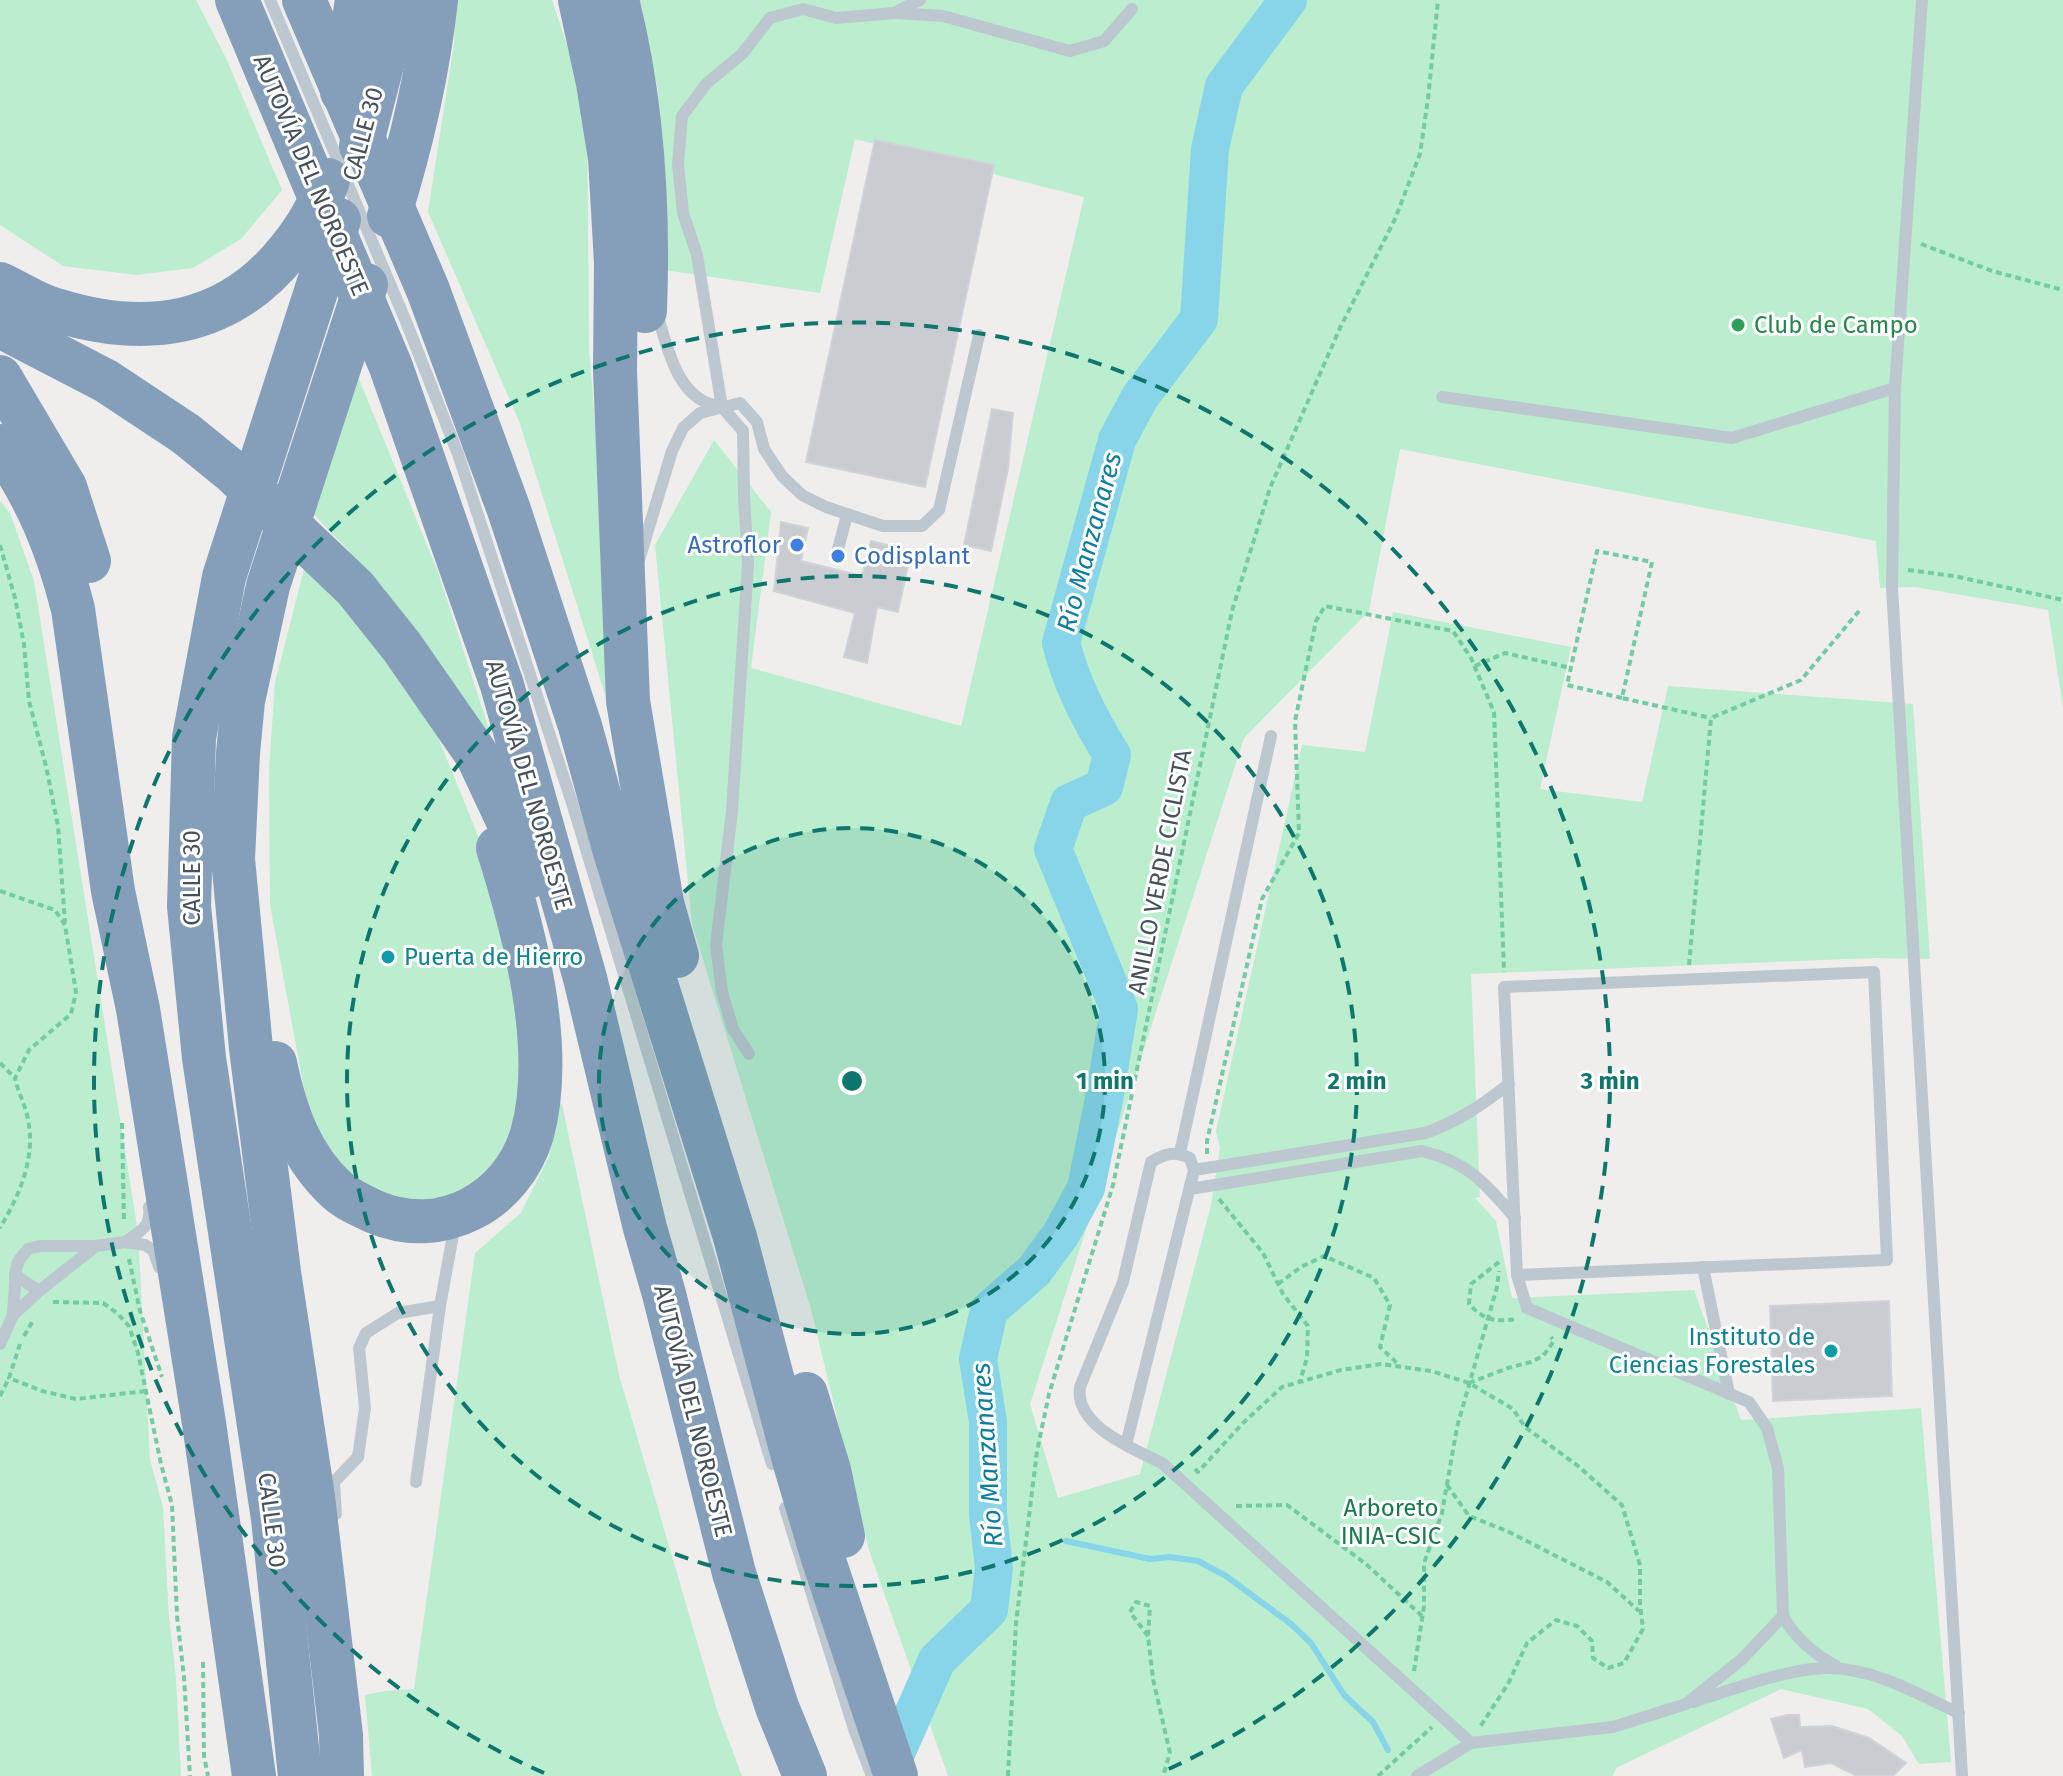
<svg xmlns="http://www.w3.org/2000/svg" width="2063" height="1776" viewBox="0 0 2063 1776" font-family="'Fira Sans',sans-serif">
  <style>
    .green { fill: #bbedcf }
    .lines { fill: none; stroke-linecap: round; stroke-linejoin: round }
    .stream { stroke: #88d5ea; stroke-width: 6 }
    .river { stroke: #88d5ea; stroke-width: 38 }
    .building { fill: #caccd2; stroke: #d1d3d8; stroke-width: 2 }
    .path { stroke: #73cba1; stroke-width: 4; stroke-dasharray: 6 4; stroke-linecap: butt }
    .lane { stroke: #bdc7cf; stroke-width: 12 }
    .highway { stroke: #859fbb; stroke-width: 44 }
    .ring { fill: none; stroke: #0f766e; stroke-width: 4; stroke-dasharray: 14 10 }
    .leisure-dot { fill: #2e9e5b; stroke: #fff; stroke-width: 3 }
    .shop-dot { fill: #3f7fe0; stroke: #fff; stroke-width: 3 }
    .culture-dot { fill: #0f9aa8; stroke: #fff; stroke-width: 3 }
    .labels { text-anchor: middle; stroke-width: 6; stroke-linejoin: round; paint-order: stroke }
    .street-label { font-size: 24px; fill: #45505a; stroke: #fff }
    .leisure-label { font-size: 24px; fill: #27864d; stroke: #fff; text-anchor: start }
    .shop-label { font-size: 24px; fill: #366cbe; stroke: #fff; text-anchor: end }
    .culture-label { font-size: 24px; fill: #0d838f; stroke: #fff; text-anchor: start }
    .park-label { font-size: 24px; fill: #18794a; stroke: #fff }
    .water-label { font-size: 26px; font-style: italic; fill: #0e7d9d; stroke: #fff }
    .centre { fill: #0f766e; stroke: #fff; stroke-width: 4 }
    .ring-label { font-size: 24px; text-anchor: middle; font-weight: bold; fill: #0f766e; stroke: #fff; stroke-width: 6; stroke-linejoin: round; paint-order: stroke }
  </style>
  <rect width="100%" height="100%" fill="#f0eded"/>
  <g class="green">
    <polygon points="0,0 196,0 226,58 282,190 241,239 193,268 136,275 63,266 0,225"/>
    <polygon points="457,0 552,0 587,105 589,349 621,745 519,421 428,212 454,43"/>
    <polygon points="625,0 2063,0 2063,707 2048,610 1915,587 1880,588 1876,541 1400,449 1369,611 1244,738 1030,1404 1058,1498 1140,1474 1211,1205 1220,1148 1216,1131 1302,745 1365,752 1393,612 1571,647 1540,789 1642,802 1668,686 1913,704 1930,959 1874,958 1471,974 1480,1197 1475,1198 1496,1221 1512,1298 1694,1290 1741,1420 1921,1408 1951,1762 1919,1764 1902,1736 1868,1709 1781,1689 1616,1768 1613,1776 948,1776 869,1550 811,1309 692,924 655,545 714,440 771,512 751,668 961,726 1084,197 855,139 820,293 658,269 658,88"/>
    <polygon points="352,362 438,572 497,754 382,586 306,506"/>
    <polygon points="0,501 10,513 34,581 138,1232 150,1460 163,1507 169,1617 176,1678 181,1776 0,1776"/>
    <polygon points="305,566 344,603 435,730 494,875 523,1039 517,1136 474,1193 396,1203 336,1170 310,1121 270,905 269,769 275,682"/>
    <polygon points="562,1104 619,1375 717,1710 742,1776 372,1776 365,1695 385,1691 414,1689 475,1253 521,1213 549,1156 555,1108"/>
  </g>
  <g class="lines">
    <g class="stream">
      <polyline points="988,1520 1004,1528"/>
      <polyline points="1066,1541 1150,1559 1170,1557 1198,1561 1226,1576 1291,1624 1311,1643 1344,1695 1373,1722 1388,1750"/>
    </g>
    <path class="river" d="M 886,1776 L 937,1660 L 989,1610 L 994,1568 L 988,1514 L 988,1422 L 978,1359 L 989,1310 L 1034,1271 L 1061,1234 L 1086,1188 L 1105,1094 L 1119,1009 L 1053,849 L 1069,803 L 1104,787 L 1112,755 C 1090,720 1071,683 1061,643 L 1117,440 L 1140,397 L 1199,319 L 1210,149 L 1224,86 L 1288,0"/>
  </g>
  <g class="building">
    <polygon points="875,140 994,165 925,487 806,462"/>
    <polygon points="992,409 1013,413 1008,469 991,551 964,545"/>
    <polygon points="781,522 808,528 801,561 862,576 871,541 911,551 898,612 877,607 867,663 844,657 855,613 774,591"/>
    <polygon points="1889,1301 1892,1396 1773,1401 1770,1306"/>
    <polygon points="1787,1715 1799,1715 1800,1727 1832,1726 1869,1738 1906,1763 1893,1776 1857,1776 1831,1763 1805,1767 1802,1750 1784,1758 1771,1719"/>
  </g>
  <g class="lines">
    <g class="path">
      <polyline points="1921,244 1992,271 2063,290"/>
      <polyline points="0,545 15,598 24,644 29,701 46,766 58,826 65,923"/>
      <polyline points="1908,570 1954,576 2063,600"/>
      <polyline points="1475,666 1505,653 1571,668"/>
      <polyline points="1622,698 1567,685 1597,551 1652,562 1622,698 1711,718"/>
      <path d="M 0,891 L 55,910 L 65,925 L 76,992 L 71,1014 L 29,1050 L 15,1078 C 18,1093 26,1106 28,1120 C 36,1158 19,1196 0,1228"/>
      <polyline points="1689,965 1711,718 1801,680 1859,611"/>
      <polyline points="0,1063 15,1078"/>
      <polyline points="122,1123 124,1222"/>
      <polyline points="1207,1154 1207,1141 1262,899 1299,833 1295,721 1316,621 1325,606 1453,631 1471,658 1494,712 1504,972"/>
      <polyline points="1219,1199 1263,1253 1283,1294 1308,1326 1307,1358 1300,1381"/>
      <polyline points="129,1259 140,1311 162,1377"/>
      <path d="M 1499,1262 L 1471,1284 L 1469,1304 C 1485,1321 1495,1322 1518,1319"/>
      <polyline points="1278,1284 1301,1267 1324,1256 1374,1278 1390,1305 1380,1347 1399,1365"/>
      <polyline points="53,1302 103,1303 117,1313 129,1326 138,1353 161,1464 172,1505 177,1616 184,1677 190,1776"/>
      <polyline points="24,1336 34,1319"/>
      <polyline points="20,1344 9,1378 42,1391 76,1399 146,1391"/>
      <polyline points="1469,1383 1508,1368 1531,1362 1543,1356 1554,1341 1551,1337"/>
      <polyline points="0,1396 9,1378"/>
      <polyline points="1195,1469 1198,1472 1243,1423 1282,1387 1341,1370 1381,1364 1431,1371 1469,1383 1513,1409 1525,1427 1578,1466 1622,1505 1640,1565 1640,1604 1643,1629 1624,1663 1608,1668 1593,1658 1592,1641 1577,1626 1556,1620 1527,1643 1508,1684 1480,1727"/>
      <polyline points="1447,1485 1469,1516 1507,1531 1607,1582 1639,1611"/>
      <polyline points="1236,1506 1287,1505 1366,1564 1422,1616"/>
      <polyline points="1148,1636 1130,1612 1136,1602 1150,1606 1148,1636 1153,1679 1170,1753 1163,1776"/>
      <polyline points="203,1662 204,1756 208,1776"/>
      <polyline points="1414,1671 1424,1606 1424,1563 1442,1513 1457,1427 1497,1287 1499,1271"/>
      <polyline points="1008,1776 1016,1623 1037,1451 1049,1394 1113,1185 1232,611 1270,488 1340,328 1395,219 1420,154 1428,99 1438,0"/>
      <polyline points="1378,1776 1432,1727"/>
    </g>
    <g class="lane">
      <polyline points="270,0 407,324 458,454 573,806 772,1464"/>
      <polyline points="1922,0 1895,388 1892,588 1962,1776"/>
      <polyline points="896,13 943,16 1070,51 1104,41 1132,9"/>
      <path d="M 656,310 C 667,345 676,399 718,406"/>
      <polyline points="1442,397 1732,438 1895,388"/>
      <polyline points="838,549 847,515"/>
      <polyline points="639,560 672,451 683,428 700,413 740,403 757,422 764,449 782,476 802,495 826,507 883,526 922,526 939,510 979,335"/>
      <polygon points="1874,972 1887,1260 1517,1275 1504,987"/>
      <polyline points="749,1054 733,1029 722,992 716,945 732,811 748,564 744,496 743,431 722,407 697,255 683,213 678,164 682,116 707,83 742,54 770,18 803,9 836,18 894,13 920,0"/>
      <polyline points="1180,1153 1271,736"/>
      <path d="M 1194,1170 L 1425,1133 C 1457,1122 1482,1105 1509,1084"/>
      <path d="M 1190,1189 L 1422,1151 C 1468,1162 1485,1183 1515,1218"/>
      <path d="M 125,1242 C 139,1232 152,1227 149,1207"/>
      <polyline points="1703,1267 1729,1394"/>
      <polyline points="15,1275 39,1291"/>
      <polyline points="13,1315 16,1269 19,1260 28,1249 40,1246 96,1246 125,1242 145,1245 153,1250 159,1267"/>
      <polyline points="0,1344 13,1315 39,1291 96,1246"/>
      <path d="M 1126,1445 L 1194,1170 L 1190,1158 C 1174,1151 1166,1153 1151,1162 L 1123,1282 L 1080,1387 C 1074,1426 1134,1449 1162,1463 L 1471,1743"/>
      <polyline points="416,1482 440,1306"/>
      <polyline points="785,1508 854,1729 872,1776"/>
      <polyline points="336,1514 334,1482 358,1457 365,1408 359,1348 366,1333 398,1313 440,1306 455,1224"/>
      <path d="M 1783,1616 C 1795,1638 1814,1654 1836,1666"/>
      <path d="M 1693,1702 C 1730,1690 1787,1669 1825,1668 C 1873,1667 1917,1694 1959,1713"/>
      <polyline points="1417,1776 1471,1743 1613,1727 1686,1704 1742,1659 1783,1616 1778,1468 1767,1428 1749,1402 1527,1308 1517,1275"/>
    </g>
    <g class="highway">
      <polyline points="237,0 391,367 502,685 585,978 645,1228 664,1294 734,1573 777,1707 805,1776"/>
      <polyline points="304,0 428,290 509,510 580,726 615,852 735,1237 795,1464 823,1558 896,1776"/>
      <polyline points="580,0 598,83 610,158 616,263 615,371 628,701 662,903 677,956"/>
      <path d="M 617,0 C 643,102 649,206 645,311"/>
      <polyline points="342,92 357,0"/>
      <polyline points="361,146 385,53 393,0"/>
      <path d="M 389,216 C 411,146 428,73 436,0"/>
      <path d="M 0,284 C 18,292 36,305 56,310 C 146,338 228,327 289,250 C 306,229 320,206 328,180"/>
      <polyline points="0,326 106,381 186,434 234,473 355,588 402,647 477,755 514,834 528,877"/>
      <polyline points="0,377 65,487 89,561"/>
      <path d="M 0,446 C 37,496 58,550 73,609 L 113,891 L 138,1009 L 204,1423 L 254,1776"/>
      <path d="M 275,1063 C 285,1111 300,1157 338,1191 C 348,1200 362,1206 375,1212 C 441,1240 512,1202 532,1134 C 556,1048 524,931 498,848"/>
      <polyline points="806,1394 829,1470 843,1536"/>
      <polyline points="300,1776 273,1519 204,1058 189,906 194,738 224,577 339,220"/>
      <polyline points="342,1776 341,1735 313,1497 279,1272 251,1048 233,859 238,753 243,701 268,586 366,285"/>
    </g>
  </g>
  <circle cx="852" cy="1081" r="253" fill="#0f766e" fill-opacity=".12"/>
  <g class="ring">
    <circle cx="852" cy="1081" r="253"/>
    <circle cx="852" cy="1081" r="505"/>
    <path d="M544 1773A758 758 0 1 1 1160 1773"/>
  </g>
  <circle class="leisure-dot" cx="1738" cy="325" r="8"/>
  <g class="shop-dot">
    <circle cx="797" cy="545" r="8"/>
    <circle cx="838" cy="556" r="8"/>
  </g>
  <g class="culture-dot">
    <circle cx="388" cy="957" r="8"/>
    <circle cx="1831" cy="1351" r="8"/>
  </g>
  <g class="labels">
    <g class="street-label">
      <text transform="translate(363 134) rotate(-75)" y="8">CALLE 30</text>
      <text transform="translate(311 175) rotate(67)" y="8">AUTOVÍA DEL NOROESTE</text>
      <text transform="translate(529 785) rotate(74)" y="8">AUTOVÍA DEL NOROESTE</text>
      <text transform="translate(1160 872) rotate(-79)" y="8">ANILLO VERDE CICLISTA</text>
      <text transform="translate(192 878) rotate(-90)" y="8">CALLE 30</text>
      <text transform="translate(693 1411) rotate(76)" y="8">AUTOVÍA DEL NOROESTE</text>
      <text transform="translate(272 1520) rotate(83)" y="8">CALLE 30</text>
    </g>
    <g class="leisure-label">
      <text x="1754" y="333">Club de Campo</text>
    </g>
    <g class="shop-label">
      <text x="781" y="553">Astroflor</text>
      <text x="854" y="564" text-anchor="start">Codisplant</text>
    </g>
    <g class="culture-label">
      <text x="404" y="965">Puerta de Hierro</text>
      <text x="1815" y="1345" text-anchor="end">Instituto de<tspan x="1815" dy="28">Ciencias Forestales</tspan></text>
    </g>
    <g class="park-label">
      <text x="1391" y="1516">Arboreto<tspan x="1391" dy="28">INIA-CSIC</tspan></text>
    </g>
    <g class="water-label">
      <text transform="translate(1089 542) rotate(-75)" y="9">Río Manzanares</text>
      <text transform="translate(987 1455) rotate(-94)" y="9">Río Manzanares</text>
    </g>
  </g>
  <circle cx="852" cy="1081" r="12" class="centre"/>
  <g class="ring-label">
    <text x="1105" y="1089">1 min</text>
    <text x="1357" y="1089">2 min</text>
    <text x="1610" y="1089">3 min</text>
  </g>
</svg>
